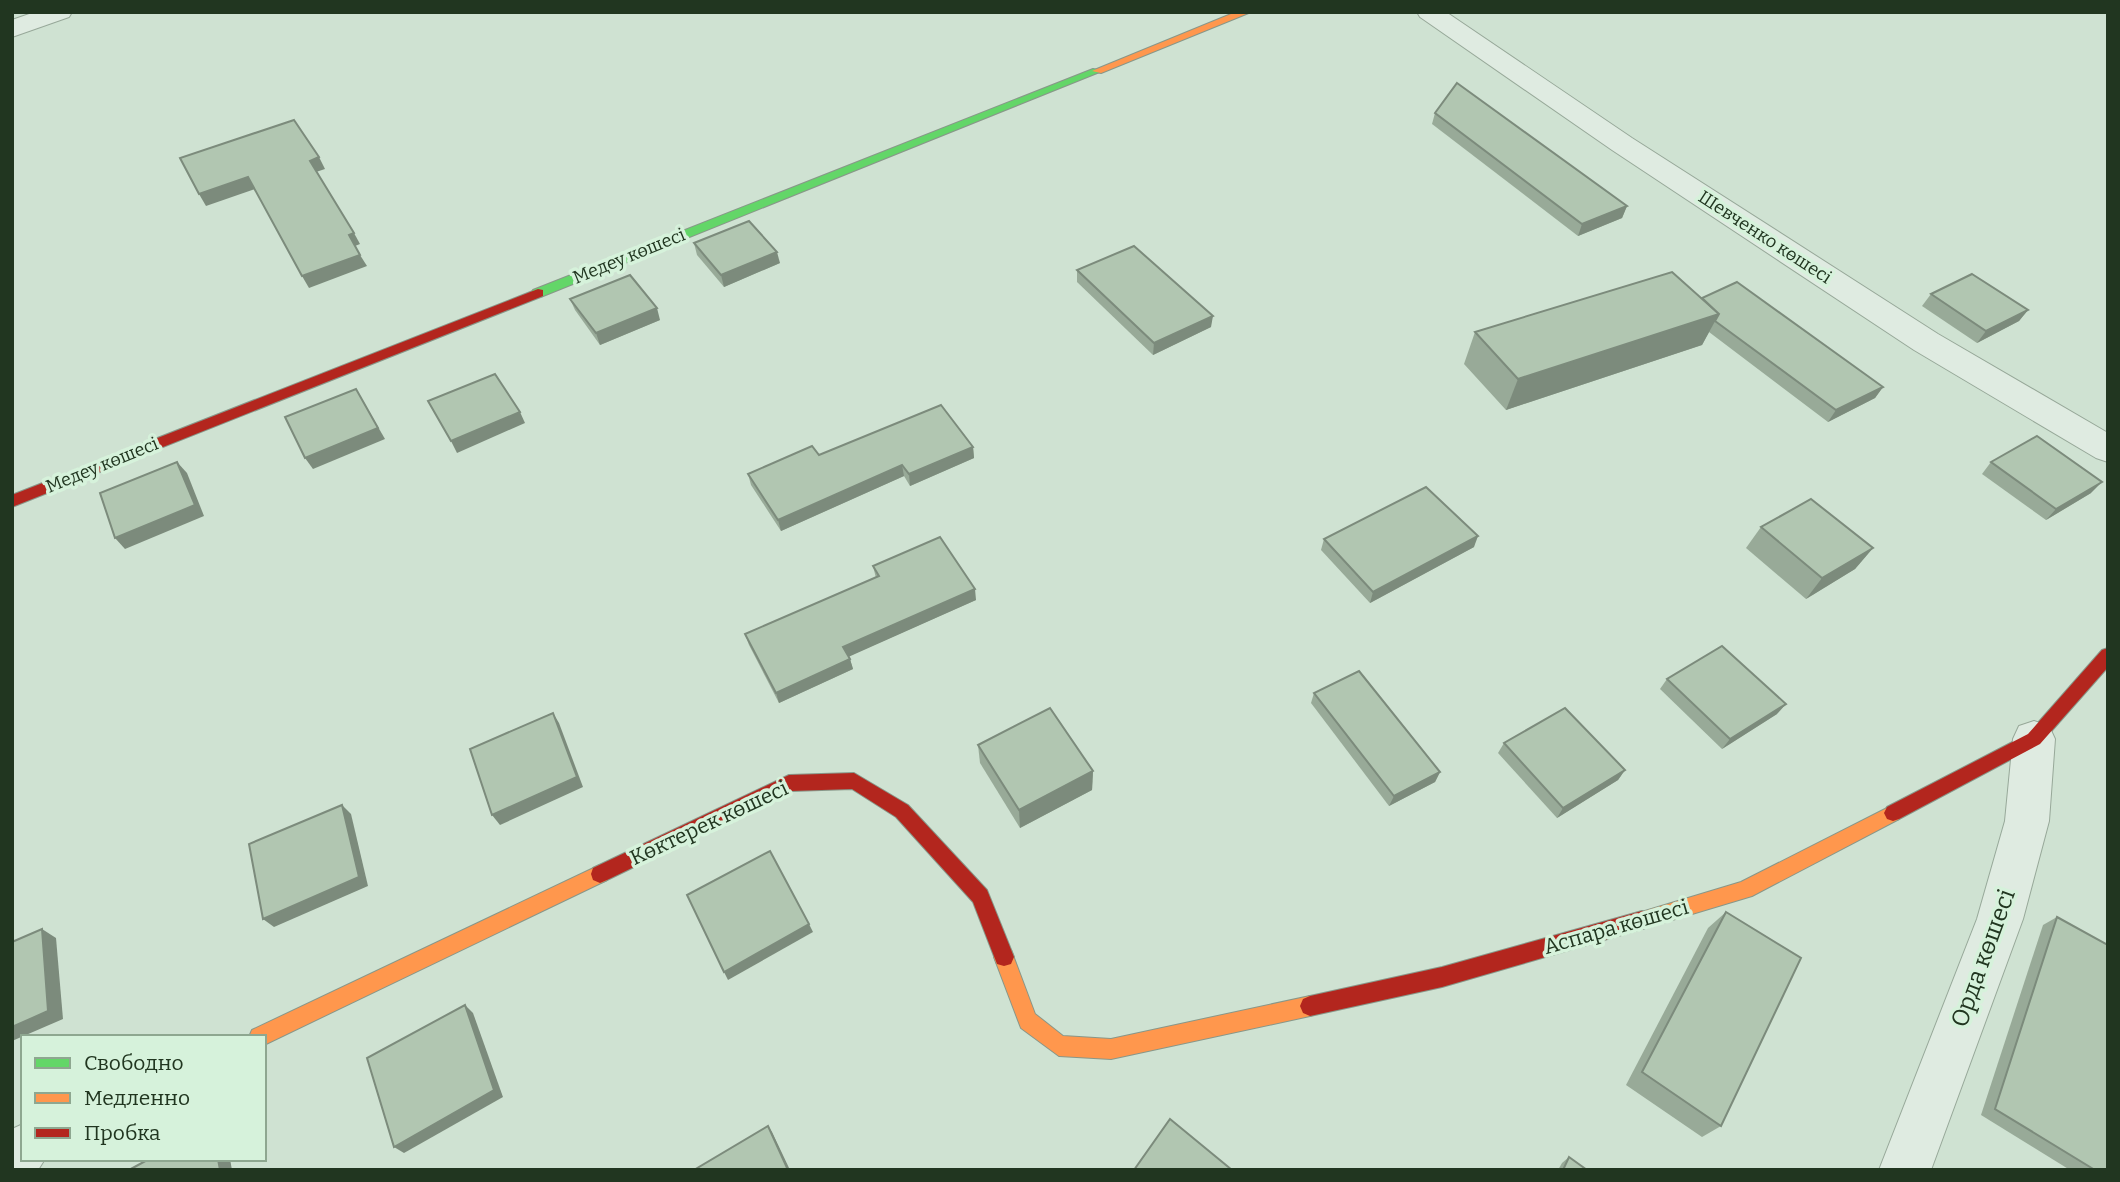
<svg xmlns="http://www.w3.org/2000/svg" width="2120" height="1182" viewBox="0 0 2120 1182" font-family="Bitter,serif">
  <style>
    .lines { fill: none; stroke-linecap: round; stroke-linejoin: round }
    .street-casing { stroke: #97a899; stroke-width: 2 }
    .fast-casing { stroke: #889789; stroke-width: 2 }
    .slow-casing { stroke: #889789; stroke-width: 2 }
    .jam-casing { stroke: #889789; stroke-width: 2 }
    .street { fill: #dfebe1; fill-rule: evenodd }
    .fast { fill: #63d668; fill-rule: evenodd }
    .slow { fill: #ff974d; fill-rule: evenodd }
    .jam { fill: #b3261e; fill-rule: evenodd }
    .wall { fill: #98aa98 }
    .shaded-wall { fill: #7c8b7c }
    .building { fill: #b1c6b1; stroke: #7c8b7c; stroke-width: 2 }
    .labels { text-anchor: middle; stroke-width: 7; stroke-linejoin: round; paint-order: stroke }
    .far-street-label { font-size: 18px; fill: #213620; stroke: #d6f2db }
    .street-label { font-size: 21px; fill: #213620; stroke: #d6f2db }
    .near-street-label { font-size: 24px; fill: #213620; stroke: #d6f2db }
  </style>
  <rect width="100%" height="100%" fill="#cfe2d2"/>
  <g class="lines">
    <defs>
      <g id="street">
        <polygon points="35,12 72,12 69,17 12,37 12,20"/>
        <polygon points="1417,12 1446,12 1632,138 1938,334 2108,433 2108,462 2096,458 1914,350 1612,150 1420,17"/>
        <polygon points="2034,721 2049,726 2055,739 2049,821 2023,919 1931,1170 1879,1170 1977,919 2005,821 2013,739 2019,726"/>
        <polygon points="23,1124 23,1159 45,1159 38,1170 12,1170 12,1129"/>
      </g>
      <polygon id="fast" points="1093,69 1102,71 543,296 538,297 532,293 533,290"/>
      <g id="slow">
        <polygon points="1236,12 1251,12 1101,73 1092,71"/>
        <polygon points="1893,805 1899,807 1902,813 1899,819 1752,896 1642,929 1635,926 1633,920 1635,914 1741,882"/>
        <polygon points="600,865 607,868 609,874 607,880 266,1044 264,1045 264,1037 249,1037 252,1030"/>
        <polygon points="1004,948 1011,950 1035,1014 1063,1036 1111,1039 1310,996 1317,999 1320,1006 1317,1013 1310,1016 1111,1059 1059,1056 1021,1028 994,957 997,950"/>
      </g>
      <g id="jam">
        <polygon points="538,289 543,290 543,296 12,507 12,495"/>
        <polygon points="2108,648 2108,667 2040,744 1899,819 1893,821 1887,819 1884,813 1887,807 2028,734 2102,650"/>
        <polygon points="854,773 908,805 987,890 1014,957 1011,964 1004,966 997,964 973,902 896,817 852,789 791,791 607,880 600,883 593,880 591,874 593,868 789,775"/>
        <polygon points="1642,911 1649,914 1651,920 1649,926 1642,929 1442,987 1310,1016 1303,1013 1300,1006 1303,999 1310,996 1442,967"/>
      </g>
    </defs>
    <use href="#street" class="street-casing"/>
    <use href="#fast" class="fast-casing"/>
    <use href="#slow" class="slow-casing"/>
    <use href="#jam" class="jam-casing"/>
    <use href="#street" class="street"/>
    <use href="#fast" class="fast"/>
    <use href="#slow" class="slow"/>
    <use href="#jam" class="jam"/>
  </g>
  <g class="wall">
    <polygon points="1435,113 1627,206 1622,218 1578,236 1432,124"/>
    <polygon points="694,243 780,263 724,287 697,255"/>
    <polygon points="1077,270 1211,327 1153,355 1077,282"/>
    <polygon points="1931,294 2028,310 2019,321 1977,343 1922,306"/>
    <polygon points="1702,298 1883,387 1875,398 1828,422 1709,332 1702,345 1506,410 1464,364 1475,332"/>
    <polygon points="570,299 660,320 600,345 575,310"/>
    <polygon points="973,447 974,458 910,486 904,476 781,531 751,485 748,474 819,455"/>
    <polygon points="1991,462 2091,493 2046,520 1982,474"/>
    <polygon points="1761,527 1873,548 1855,569 1806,599 1746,548"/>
    <polygon points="1324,539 1474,547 1370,603 1321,550"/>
    <polygon points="873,566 976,600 849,656 853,669 779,703 749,645 745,634 876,578"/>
    <polygon points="1667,679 1777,714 1722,749 1660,689"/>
    <polygon points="1314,693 1440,772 1435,782 1389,806 1311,703"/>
    <polygon points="1504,743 1625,770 1618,780 1557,818 1498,753"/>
    <polygon points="978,745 1093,771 1092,790 1020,828 980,763"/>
    <polygon points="1726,912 1721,1126 1702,1137 1626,1085 1708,928"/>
    <polygon points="2057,917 2108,1170 2070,1170 1981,1115 2043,925"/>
    <polygon points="1569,1157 1587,1170 1558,1170 1562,1163"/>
  </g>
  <g class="shaded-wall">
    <polygon points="319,157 325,169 316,172 310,161"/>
    <polygon points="248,177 255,189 206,206 199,194"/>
    <polygon points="1627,206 1622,218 1578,236 1582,224"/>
    <polygon points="354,233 360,244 355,246 349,235"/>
    <polygon points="777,252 780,263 724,287 721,275"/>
    <polygon points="360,255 367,266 309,288 302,276"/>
    <polygon points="657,308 660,320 600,345 596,333"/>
    <polygon points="2028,310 2019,321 1977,343 1986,331"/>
    <polygon points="1719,314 1702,345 1506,410 1518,379"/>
    <polygon points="1213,316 1211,327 1153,355 1154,343"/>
    <polygon points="1883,387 1875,398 1828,422 1836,410"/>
    <polygon points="356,389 385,439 313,469 305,458"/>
    <polygon points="520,412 525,423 457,453 451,441"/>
    <polygon points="973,447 974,458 910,486 909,474"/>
    <polygon points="177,462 187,473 204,516 125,549 115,538"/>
    <polygon points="902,465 904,476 781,531 778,520"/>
    <polygon points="2102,482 2091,493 2046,520 2056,509"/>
    <polygon points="1478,536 1474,547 1370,603 1373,592"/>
    <polygon points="1873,548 1855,569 1806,599 1822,578"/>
    <polygon points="975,589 976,600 846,658 843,647"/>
    <polygon points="850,659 853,669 779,703 776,693"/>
    <polygon points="1786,704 1777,714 1722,749 1730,739"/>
    <polygon points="553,713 559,723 583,787 500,825 492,815"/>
    <polygon points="1625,770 1618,780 1557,818 1563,808"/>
    <polygon points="1093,771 1092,790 1020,828 1019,810"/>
    <polygon points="1440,772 1435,782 1389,806 1394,796"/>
    <polygon points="342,805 351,814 368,886 274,927 263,919"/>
    <polygon points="809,924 813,932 728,980 724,972"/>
    <polygon points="42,929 56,938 63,1019 12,1041 12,1027"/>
    <polygon points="465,1005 473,1013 503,1097 404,1153 394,1147"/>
    <polygon points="768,1126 772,1132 790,1170 788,1170"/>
    <polygon points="218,1159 230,1159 232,1170 220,1170"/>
  </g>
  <g class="building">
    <polygon points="1457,83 1627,206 1582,224 1435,113"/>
    <polygon points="294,120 319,157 310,161 354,233 349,235 360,255 302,276 248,177 199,194 180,158"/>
    <polygon points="749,221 777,252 721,275 694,243"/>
    <polygon points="1134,246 1213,316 1154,343 1077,270"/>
    <polygon points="1672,272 1719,314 1518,379 1475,332"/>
    <polygon points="1972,274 2028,310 1986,331 1931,294"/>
    <polygon points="630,275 657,308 596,333 570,299"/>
    <polygon points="1737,282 1883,387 1836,410 1715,321 1719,314 1702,298"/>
    <polygon points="495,374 520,412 451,441 428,401"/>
    <polygon points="356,389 378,428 305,458 285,417"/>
    <polygon points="941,405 973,447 909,474 902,465 778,520 748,474 812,446 819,455"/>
    <polygon points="2037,436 2102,482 2056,509 1991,462"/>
    <polygon points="177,462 195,505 115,538 100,493"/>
    <polygon points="1426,487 1478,536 1373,592 1324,539"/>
    <polygon points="1811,499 1873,548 1822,578 1761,527"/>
    <polygon points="940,537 975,589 843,647 850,659 776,693 745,634 879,576 873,566"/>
    <polygon points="1722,646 1786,704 1730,739 1667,679"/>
    <polygon points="1359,671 1440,772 1394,796 1314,693"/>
    <polygon points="1050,708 1093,771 1019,810 978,745"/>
    <polygon points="1565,708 1625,770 1563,808 1504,743"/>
    <polygon points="553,713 577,777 492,815 470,749"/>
    <polygon points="342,805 359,877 263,919 249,844"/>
    <polygon points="770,851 809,924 724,972 687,895"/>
    <polygon points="1726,912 1801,958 1721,1126 1642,1072"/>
    <polygon points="2057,917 2108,945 2108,1170 2095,1170 1995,1109"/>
    <polygon points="42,929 48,1011 12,1027 12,942"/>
    <polygon points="465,1005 494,1090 394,1147 367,1058"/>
    <polygon points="1170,1119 1232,1170 1134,1170"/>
    <polygon points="768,1126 788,1170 694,1170"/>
    <polygon points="1569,1157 1587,1170 1563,1170"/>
    <polygon points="149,1159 218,1159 220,1170 129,1170"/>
  </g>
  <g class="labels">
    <g class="far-street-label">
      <text transform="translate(1765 237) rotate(33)" y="6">Шевченко көшесі</text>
      <text transform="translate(629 256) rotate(-22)" y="6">Медеу көшесі</text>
      <text transform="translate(102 465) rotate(-22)" y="6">Медеу көшесі</text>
    </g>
    <g class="street-label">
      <text transform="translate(709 823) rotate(-25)" y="7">Көктерек көшесі</text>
      <text transform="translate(1616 927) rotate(-16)" y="7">Аспара көшесі</text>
    </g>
    <g class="near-street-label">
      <text transform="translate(1983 958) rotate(-70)" y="8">Орда көшесі</text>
    </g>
  </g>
  <rect width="2120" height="1182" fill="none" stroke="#213620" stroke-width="28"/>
  <rect x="21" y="1035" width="245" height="126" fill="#d6f2db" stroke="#8ea790" stroke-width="2"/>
  <rect x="35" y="1058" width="35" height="10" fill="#63d668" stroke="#8ea790" stroke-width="2"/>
  <text x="84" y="1070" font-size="21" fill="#213620">Свободно</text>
  <rect x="35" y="1093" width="35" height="10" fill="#ff974d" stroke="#8ea790" stroke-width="2"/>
  <text x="84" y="1105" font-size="21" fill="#213620">Медленно</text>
  <rect x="35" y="1128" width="35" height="10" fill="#b3261e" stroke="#8ea790" stroke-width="2"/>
  <text x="84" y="1140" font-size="21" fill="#213620">Пробка</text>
</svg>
